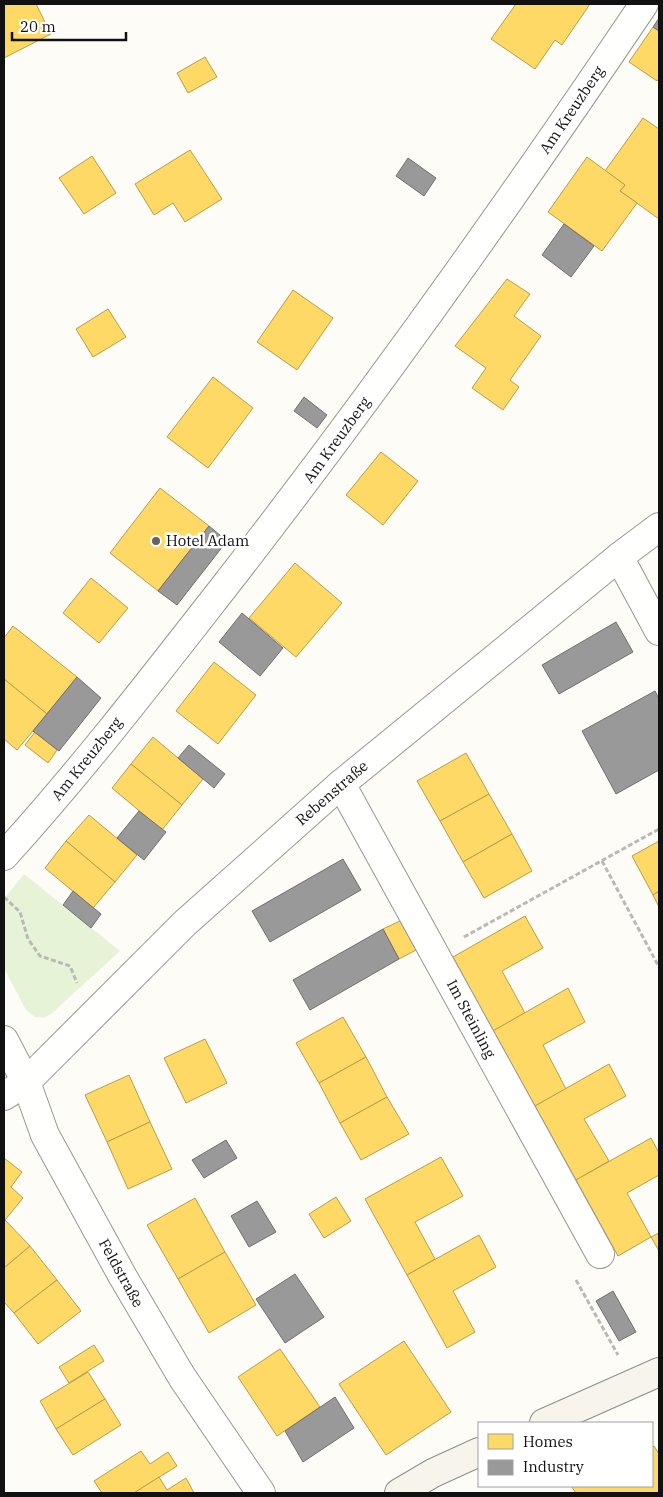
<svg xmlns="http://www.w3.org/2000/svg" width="663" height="1497" viewBox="0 0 663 1497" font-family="'IBM Plex Serif',serif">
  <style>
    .green { fill: #e7f3d7 }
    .homes { fill: #ffd966; stroke: #b89d4c }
    .industry { fill: #999; stroke: #707070 }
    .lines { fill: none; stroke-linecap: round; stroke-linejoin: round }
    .street-casing { stroke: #979795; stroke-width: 30 }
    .secondary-casing { stroke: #8e8d8b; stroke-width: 30 }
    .path { stroke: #b9b9b8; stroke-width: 3; stroke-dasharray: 5 2.5; stroke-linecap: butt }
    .street { stroke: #fffffe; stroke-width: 28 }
    .secondary { stroke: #f6f4eb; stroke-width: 28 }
    .poi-dot { fill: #646362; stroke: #fff; stroke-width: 2 }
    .labels { text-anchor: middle; stroke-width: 5; stroke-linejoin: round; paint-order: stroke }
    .street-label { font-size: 15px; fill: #111; stroke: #fff }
    .poi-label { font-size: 15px; fill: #111; stroke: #fff; text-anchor: start }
  </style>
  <rect width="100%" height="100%" fill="#fdfcf7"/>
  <polygon class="green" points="24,874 120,951 51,1014 43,1018 35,1017 26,1010 4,968 4,899"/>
  <g class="homes">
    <polygon points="4,4 36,4 51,34 4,58"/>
    <polygon points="516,4 590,4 562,45 555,40 535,69 491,39"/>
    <polygon points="653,27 659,31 659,78 657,81 629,62"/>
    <polygon points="205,57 217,77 188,93 177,73"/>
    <polygon points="643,118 659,129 659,219 620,191 625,185 605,171"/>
    <polygon points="190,150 222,199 185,222 173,203 154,215 135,184"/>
    <polygon points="92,156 116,193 84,214 59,178"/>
    <polygon points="587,157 625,185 620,191 637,203 602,251 548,212"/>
    <polygon points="507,279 530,294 514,316 541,336 510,380 519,387 503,410 472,388 486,368 455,346"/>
    <polygon points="293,290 333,318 297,370 257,342"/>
    <polygon points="108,309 126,337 93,357 76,329"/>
    <polygon points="213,377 253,408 208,468 167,437"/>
    <polygon points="381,452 418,481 383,525 346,495"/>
    <polygon points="160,488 209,526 158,591 110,553"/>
    <polygon points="295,563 342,603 296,657 249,618"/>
    <polygon points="91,578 128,608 99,643 63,613"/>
    <polygon points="13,626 77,677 47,714 4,679 4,638"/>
    <polygon points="214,662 256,695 218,744 176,711"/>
    <polygon points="4,679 47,714 17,750 4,739"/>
    <polygon points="35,732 57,750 48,763 25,745"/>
    <polygon points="153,737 203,779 182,805 131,764"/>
    <polygon points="466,753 489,794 440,821 417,781"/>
    <polygon points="131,764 182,805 162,830 112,788"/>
    <polygon points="489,794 512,834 463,862 440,821"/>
    <polygon points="89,815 137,855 115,882 66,841"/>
    <polygon points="512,834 532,871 484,898 463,862"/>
    <polygon points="66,841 115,882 93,908 45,868"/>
    <polygon points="659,841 659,891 653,895 632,856"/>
    <polygon points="659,891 659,907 653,895"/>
    <polygon points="525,916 543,948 502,971 525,1013 493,1031 453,957"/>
    <polygon points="400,921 416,950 399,959 383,929"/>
    <polygon points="568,988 585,1022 543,1045 566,1089 535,1106 493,1031"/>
    <polygon points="343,1017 366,1057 319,1083 296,1043"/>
    <polygon points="205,1039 227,1083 186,1103 164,1058"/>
    <polygon points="366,1057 387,1097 340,1123 319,1083"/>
    <polygon points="609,1064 626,1096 584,1119 609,1161 576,1180 535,1106"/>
    <polygon points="129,1075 150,1122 107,1142 85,1095"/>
    <polygon points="387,1097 409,1134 361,1160 340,1123"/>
    <polygon points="150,1122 172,1169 128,1189 107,1142"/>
    <polygon points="651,1138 659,1153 659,1175 627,1193 651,1237 618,1256 576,1180"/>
    <polygon points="441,1157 463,1196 415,1222 435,1259 407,1275 365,1199"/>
    <polygon points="4,1158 22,1172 11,1187 23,1198 5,1220 30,1246 4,1268"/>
    <polygon points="336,1197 351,1221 324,1238 309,1214"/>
    <polygon points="195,1198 225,1252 178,1279 147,1225"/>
    <polygon points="659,1233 659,1251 651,1237"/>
    <polygon points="479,1235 496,1267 453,1291 475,1332 447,1348 407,1275"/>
    <polygon points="30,1246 57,1280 14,1313 4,1302 4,1268"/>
    <polygon points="225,1252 256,1305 209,1333 178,1279"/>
    <polygon points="57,1280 81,1311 38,1344 14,1313"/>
    <polygon points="404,1341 451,1412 386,1455 339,1384"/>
    <polygon points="94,1345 104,1361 69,1383 59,1367"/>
    <polygon points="280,1349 320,1407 277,1436 238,1377"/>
    <polygon points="88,1372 105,1399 56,1429 40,1401"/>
    <polygon points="105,1399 121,1425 73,1455 56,1429"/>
    <polygon points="654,1446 659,1454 659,1493 576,1493 571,1486 652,1486 652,1448"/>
    <polygon points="141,1451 150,1464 168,1452 177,1466 134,1493 102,1493 94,1481"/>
    <polygon points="159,1477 167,1490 186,1478 194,1493 134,1493"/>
  </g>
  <g class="industry">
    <polygon points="659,18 659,31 653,27"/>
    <polygon points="408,158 436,178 424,196 396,176"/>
    <polygon points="564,224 594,246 571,277 542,255"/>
    <polygon points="304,397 327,415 317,428 294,411"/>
    <polygon points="209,526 227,541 177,605 158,591"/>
    <polygon points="242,613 283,648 260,676 219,642"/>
    <polygon points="616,622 633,652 559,694 542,665"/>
    <polygon points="77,677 101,698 59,751 33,731"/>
    <polygon points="655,691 659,699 659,770 616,794 582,731"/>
    <polygon points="189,745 225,774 214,788 178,758"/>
    <polygon points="139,811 166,832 144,860 117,838"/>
    <polygon points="343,859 361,890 270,942 252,911"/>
    <polygon points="73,891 101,914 91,928 63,905"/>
    <polygon points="383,929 399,959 310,1010 293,980"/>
    <polygon points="226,1140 237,1158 204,1178 192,1160"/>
    <polygon points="257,1201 276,1232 249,1247 231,1216"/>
    <polygon points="295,1274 324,1317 285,1343 256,1299"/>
    <polygon points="613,1291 636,1332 619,1341 596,1301"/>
    <polygon points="335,1397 354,1428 303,1462 285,1431"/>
  </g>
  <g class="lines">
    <defs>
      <g id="street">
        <polyline points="619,557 659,631"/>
        <polyline points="341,784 600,1254"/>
        <path d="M 4,856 C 82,770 153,678 224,587 C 371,398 510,203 644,4"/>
        <polyline points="4,1040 26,1082 45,1135 123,1277 182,1377 261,1493"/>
        <polyline points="4,1096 26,1082 185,923 341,784 619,557 659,527"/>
      </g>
      <g id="secondary">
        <polyline points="544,1423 659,1372"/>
        <polyline points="399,1493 433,1473 479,1452"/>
      </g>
    </defs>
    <use href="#street" class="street-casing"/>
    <use href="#secondary" class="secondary-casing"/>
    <g class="path">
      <polyline points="602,861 659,967"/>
      <polyline points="4,897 20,912 28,939 40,956 70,966 77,983"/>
      <polyline points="464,937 659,829"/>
      <polyline points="576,1280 618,1355"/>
    </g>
    <use href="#street" class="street"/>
    <use href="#secondary" class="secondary"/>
  </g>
  <circle class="poi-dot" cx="156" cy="541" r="5"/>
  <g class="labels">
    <g class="street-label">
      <text transform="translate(572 110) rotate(-56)" y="5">Am Kreuzberg</text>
      <text transform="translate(337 440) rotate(-54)" y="5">Am Kreuzberg</text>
      <text transform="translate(87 759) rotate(-51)" y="5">Am Kreuzberg</text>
      <text transform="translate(332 793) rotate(-41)" y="5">Rebenstraße</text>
      <text transform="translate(471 1019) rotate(62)" y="5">Im Steinling</text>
      <text transform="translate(121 1273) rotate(61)" y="5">Feldstraße</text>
    </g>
    <g class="poi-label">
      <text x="166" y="546">Hotel Adam</text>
    </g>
  </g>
  <rect width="663" height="1497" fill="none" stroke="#111111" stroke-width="10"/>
  <rect x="478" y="1422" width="175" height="65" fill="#ffffff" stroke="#a0a0a0"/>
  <rect x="488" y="1434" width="25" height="15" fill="#ffd966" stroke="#a0a0a0"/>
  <text x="523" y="1447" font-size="15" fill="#111111">Homes</text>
  <rect x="488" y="1460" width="25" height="15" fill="#999999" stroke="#a0a0a0"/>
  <text x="523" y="1472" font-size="15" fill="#111111">Industry</text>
  <path d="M12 32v8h114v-8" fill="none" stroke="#111111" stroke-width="2.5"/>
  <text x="20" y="32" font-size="15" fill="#111111" stroke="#ffffff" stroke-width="4" paint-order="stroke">20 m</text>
</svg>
